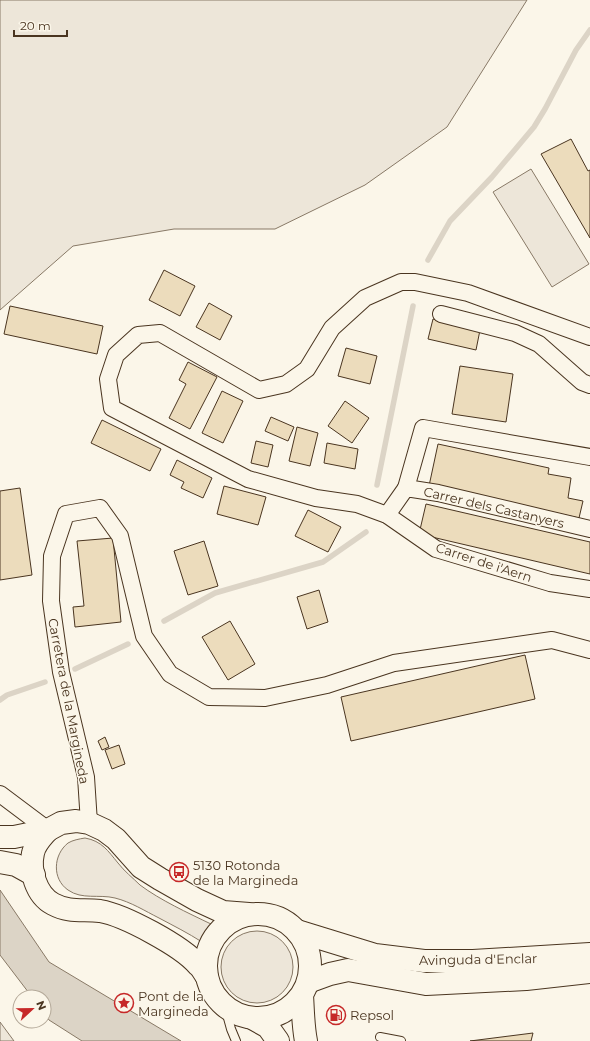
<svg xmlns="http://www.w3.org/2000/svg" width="590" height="1041" viewBox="0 0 590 1041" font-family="Montserrat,sans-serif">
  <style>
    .green { fill: #ede6d9; stroke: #887966 }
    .water { fill: #dcd4c6; stroke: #887966 }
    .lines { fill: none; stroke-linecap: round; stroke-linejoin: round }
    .stream { stroke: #dcd4c6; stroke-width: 5.5 }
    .building { fill: #ecdcbc; stroke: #4a3520 }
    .service-casing { stroke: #4a3520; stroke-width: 10 }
    .minor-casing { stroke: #4a3520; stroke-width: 18 }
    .primary-casing { stroke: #4a3520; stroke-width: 24 }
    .trunk-casing { stroke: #4a3520; stroke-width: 24 }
    .service { stroke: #fbf6e9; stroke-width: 8 }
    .minor { stroke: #fbf6e9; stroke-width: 16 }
    .primary { stroke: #fbf6e9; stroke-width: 22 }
    .trunk { stroke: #fbf6e9; stroke-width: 22 }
    .labels { text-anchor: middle; stroke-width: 3; stroke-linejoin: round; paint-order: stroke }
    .street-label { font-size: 13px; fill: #4a3520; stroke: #fbf6e9 }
    .poi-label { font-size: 13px; fill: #4a3520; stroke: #fbf6e9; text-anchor: start }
  </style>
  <rect width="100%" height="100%" fill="#fbf6e9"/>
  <g class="green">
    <polygon points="0,0 527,0 447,127 365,185 275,229 174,229 73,246 0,310"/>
    <polygon points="531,169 589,264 552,287 493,192"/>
    <path d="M 85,838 C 102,841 108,851 118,863 C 124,871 133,878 140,885 C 160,900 188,913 211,924 L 202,942 C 188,933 174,926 159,918 C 145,911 131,902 115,898 C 99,894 82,900 68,890 C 52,879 53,855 68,843 C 73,840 79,839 85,838 Z"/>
    <circle cx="257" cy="967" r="36"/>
    <polygon points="0,1022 14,1041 0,1041"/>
  </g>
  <polygon class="water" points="0,890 49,962 181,1041 82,1041 49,1020 44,1013 44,997 32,997 0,955"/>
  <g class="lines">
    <g class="stream">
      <polyline points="428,260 450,221 492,177 534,127 545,109 576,50 590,30"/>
      <polyline points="377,485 413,306"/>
      <polyline points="164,621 215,593 323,562 366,532"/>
      <polyline points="75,669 128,644"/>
      <polyline points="0,700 7,695 45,682"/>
    </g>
  </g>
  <g class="building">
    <polygon points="571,139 588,171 590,170 590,238 541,154"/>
    <polygon points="164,270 195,286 180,316 149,300"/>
    <polygon points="209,303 232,316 220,340 196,327"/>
    <polygon points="10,306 103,326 97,354 4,334"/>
    <polygon points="433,319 480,330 476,350 428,339"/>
    <polygon points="346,348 377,356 370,384 338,376"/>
    <polygon points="188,362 217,377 190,429 169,418 186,384 179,380"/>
    <polygon points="460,366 513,374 506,422 452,414"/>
    <polygon points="222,391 243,401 223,443 202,433"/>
    <polygon points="345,401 369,418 352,443 328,426"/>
    <polygon points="271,417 294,427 288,441 265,431"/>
    <polygon points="102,420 161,449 150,471 91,443"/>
    <polygon points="297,427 318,433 310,466 289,461"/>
    <polygon points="256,441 273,445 268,467 251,463"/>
    <polygon points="327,443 358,449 355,469 324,463"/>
    <polygon points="438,444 549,468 548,474 571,478 568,498 583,501 579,518 429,486"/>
    <polygon points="177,460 212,478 203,498 181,488 184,482 170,475"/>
    <polygon points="224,486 266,497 258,525 217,514"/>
    <polygon points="20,488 32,575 0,580 0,491"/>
    <polygon points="426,504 590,542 590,574 419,534"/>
    <polygon points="308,510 341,527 328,552 295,536"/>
    <polygon points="113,538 121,622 75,627 73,607 84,606 77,541"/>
    <polygon points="204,541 218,586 188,595 174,551"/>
    <polygon points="319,590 328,622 307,629 297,597"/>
    <polygon points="230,621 255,664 228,680 202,637"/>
    <polygon points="525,655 535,699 351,741 341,697"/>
    <polygon points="105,737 109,747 102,750 98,741"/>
    <polygon points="119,745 125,764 112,769 105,750"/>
    <polygon points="533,1033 531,1041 470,1041"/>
  </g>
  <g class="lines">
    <defs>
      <g id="service">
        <polyline points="225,1007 231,1029 236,1041"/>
        <polyline points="380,1037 401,1041"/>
      </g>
      <g id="minor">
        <polyline points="441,314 515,333 539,344 582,382 590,385"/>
        <polyline points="590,337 468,293 415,282 401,282 365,298 332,328 307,369 286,384 259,390 160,333 138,335 116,355 108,379 112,408 248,479 316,498 357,504 387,515 436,549 550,583 590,589"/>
        <polyline points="406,488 423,428 590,457"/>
        <polyline points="387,515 406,488 438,493 590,529"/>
        <polyline points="0,794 48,830"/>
        <polyline points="89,823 86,777 61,672 51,601 52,556 66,514 100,508 120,536 144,636 170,674 209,697 265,698 327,685 394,663 552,640 590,650"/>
      </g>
      <g id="primary">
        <polyline points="297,931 375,955 424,961 473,961 590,954"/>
        <polyline points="308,982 330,974 348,970 426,984 526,979 590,972"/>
      </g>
      <g id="trunk">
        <path d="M 48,830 C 42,837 35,843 33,853 C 29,870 36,895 53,904 C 70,913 82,909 100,911 C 124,915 182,946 198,965 C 202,968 204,973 207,977"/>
        <polyline points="0,837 14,837 48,830 61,823 76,821 89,823 104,830 116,839 141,867 160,879 197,900 223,912 249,914"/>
        <polyline points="0,862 16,865 34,875"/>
        <circle cx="258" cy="966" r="52"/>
        <path d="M 302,995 C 303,1010 303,1026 306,1041"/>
        <polyline points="252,1018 268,1027 278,1041"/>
      </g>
    </defs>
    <use href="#service" class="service-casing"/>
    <use href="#minor" class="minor-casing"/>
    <use href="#primary" class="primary-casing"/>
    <use href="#trunk" class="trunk-casing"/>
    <use href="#service" class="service"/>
    <use href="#minor" class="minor"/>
    <use href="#primary" class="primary"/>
    <use href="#trunk" class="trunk"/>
  </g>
  <defs>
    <symbol id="bus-ring" viewBox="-11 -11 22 22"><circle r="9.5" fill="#fbf6e9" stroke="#c62828" stroke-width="1.5"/><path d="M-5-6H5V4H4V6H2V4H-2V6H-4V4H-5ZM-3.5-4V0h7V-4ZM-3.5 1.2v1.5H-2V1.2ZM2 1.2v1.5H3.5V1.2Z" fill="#c62828"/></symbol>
    <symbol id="sight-ring" viewBox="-11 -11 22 22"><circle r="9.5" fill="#fbf6e9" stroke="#c62828" stroke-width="1.5"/><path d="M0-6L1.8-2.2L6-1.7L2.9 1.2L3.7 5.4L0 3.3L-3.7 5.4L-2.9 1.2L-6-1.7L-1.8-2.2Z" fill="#c62828"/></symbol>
    <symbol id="fuel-ring" viewBox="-11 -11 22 22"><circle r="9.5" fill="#fbf6e9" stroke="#c62828" stroke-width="1.5"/><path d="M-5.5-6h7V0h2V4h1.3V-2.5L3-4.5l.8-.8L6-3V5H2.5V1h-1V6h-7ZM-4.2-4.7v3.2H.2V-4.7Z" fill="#c62828"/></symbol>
  </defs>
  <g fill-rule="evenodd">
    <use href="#bus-ring" x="168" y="861" width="22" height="22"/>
    <use href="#sight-ring" x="113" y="992" width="22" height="22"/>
    <use href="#fuel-ring" x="325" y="1004" width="22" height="22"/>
  </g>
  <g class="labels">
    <g class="street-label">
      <text transform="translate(494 507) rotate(13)" y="5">Carrer dels Castanyers</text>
      <text transform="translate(484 562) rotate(18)" y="5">Carrer de i'Aern</text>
      <text transform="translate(69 701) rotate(79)" y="5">Carretera de la Margineda</text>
      <text transform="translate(478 959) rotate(-1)" y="5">Avinguda d'Enclar</text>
    </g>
    <g class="poi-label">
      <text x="193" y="870">5130 Rotonda<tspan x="193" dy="15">de la Margineda</tspan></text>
      <text x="138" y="1001">Pont de la<tspan x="138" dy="15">Margineda</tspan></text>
      <text x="350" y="1020">Repsol</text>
    </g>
  </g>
  <g transform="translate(32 1009) rotate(68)"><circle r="19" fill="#fbf6e9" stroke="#b4a999"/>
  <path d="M0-3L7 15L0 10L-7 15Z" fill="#c62828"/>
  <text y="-6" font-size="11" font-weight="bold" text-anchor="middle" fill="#4a3520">N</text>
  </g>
  <path d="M14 30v6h53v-6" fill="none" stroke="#4a3520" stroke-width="2"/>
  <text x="20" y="30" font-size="12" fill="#4a3520" stroke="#fbf6e9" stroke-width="3" paint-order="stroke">20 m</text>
</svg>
